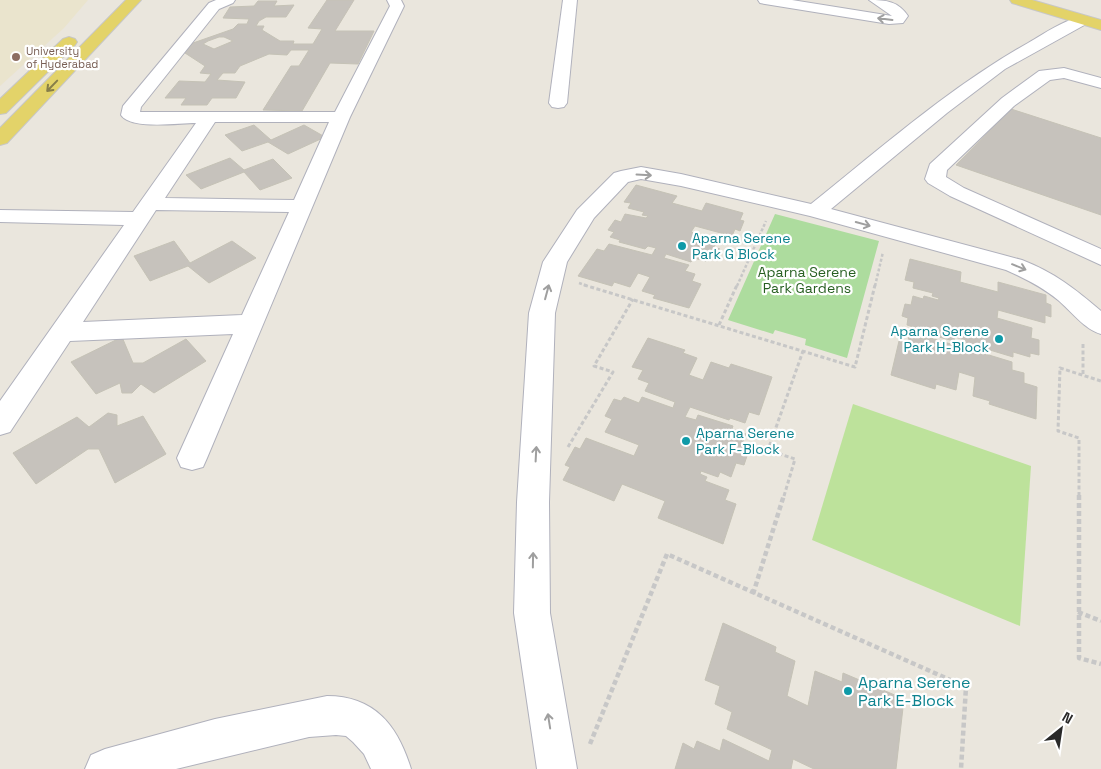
<svg xmlns="http://www.w3.org/2000/svg" width="1101" height="769" viewBox="0 0 1101 769" font-family="'Space Grotesk',sans-serif">
  <style>
    .education { fill: #eae4cd }
    .green { fill: #addc9e }
    .pitch { fill: #bde29b }
    .building { fill: #c6c2bc; stroke: #c5c2b6; fill-rule: evenodd }
    .lines { fill: none; stroke-linecap: round; stroke-linejoin: round }
    .minor-casing { stroke: #b0b1bc; stroke-width: 2 }
    .major-casing { stroke: #c7c7c7; stroke-width: 2 }
    .path-far2 { stroke: #c7c7c7; stroke-width: 2.5; stroke-dasharray: 3 2; stroke-linecap: butt }
    .path-far1 { stroke: #c7c7c7; stroke-width: 3; stroke-dasharray: 4 2.5; stroke-linecap: butt }
    .path { stroke: #c7c7c7; stroke-width: 4.5; stroke-dasharray: 5 3; stroke-linecap: butt }
    .minor { fill: #fff; fill-rule: evenodd }
    .major { fill: #e3d369; fill-rule: evenodd }
    .oneway { stroke: #9f9f9f }
    .oneway2 { stroke: #867e49 }
    .education-dot { fill: #8d6e63; stroke: #fff; stroke-width: 2 }
    .culture-dot { fill: #0f9aa8; stroke: #fff; stroke-width: 2 }
    .labels { text-anchor: middle; stroke-width: 4.5; stroke-linejoin: round; paint-order: stroke }
    .far-education-label { font-size: 11px; fill: #785e54; stroke: #fff; text-anchor: start }
    .culture-label { font-size: 14px; fill: #0d838f; stroke: #fff; text-anchor: start }
    .park-label { font-size: 14px; fill: #275f21; stroke: #fff }
    .near-culture-label { font-size: 16px; fill: #0d838f; stroke: #fff; text-anchor: start }
  </style>
  <rect width="100%" height="100%" fill="#eae6dd"/>
  <polygon class="education" points="0,0 88,0 64,28 0,86"/>
  <polygon class="green" points="775,214 879,241 847,358 805,345 806,339 775,330 773,334 728,320"/>
  <polygon class="pitch" points="853,404 1031,466 1020,626 812,540"/>
  <g class="building">
    <path d="M 327,0 L 354,0 L 335,31 L 374,31 L 358,64 L 330,63 L 302,111 L 263,110 L 291,66 L 299,66 L 309,50 L 291,50 L 287,55 L 269,54 L 240,66 L 235,73 L 223,73 L 217,80 L 245,82 L 236,98 L 212,98 L 207,105 L 181,105 L 186,98 L 165,98 L 179,81 L 205,82 L 211,74 L 200,73 L 205,66 L 185,53 L 193,43 L 233,29 L 238,24 L 247,24 L 249,19 L 223,18 L 230,7 L 254,6 L 258,1 L 277,1 L 274,6 L 294,5 L 286,17 L 266,17 L 259,21 L 256,26 L 264,26 L 262,30 L 280,41 L 294,41 L 293,44 L 313,44 L 322,29 L 308,28 ZM 219,37 L 224,37 L 233,41 L 214,49 L 203,44 L 208,41 Z"/>
    <polygon points="1011,109 1101,138 1101,215 956,165"/>
    <polygon points="254,125 271,140 304,125 325,137 288,154 268,142 242,151 225,135"/>
    <polygon points="230,158 244,170 273,159 292,178 260,190 244,172 201,189 186,175"/>
    <polygon points="636,185 677,196 672,203 702,211 706,203 743,213 740,220 744,221 740,231 735,229 732,236 695,226 691,232 718,239 714,247 720,249 714,260 708,258 706,261 693,258 691,262 666,254 664,258 689,265 685,271 695,274 692,281 701,284 689,308 653,298 655,295 642,291 650,277 638,273 630,287 614,282 612,286 578,276 597,249 604,251 609,244 652,255 656,248 648,246 645,249 619,242 620,240 610,237 614,232 608,230 615,220 621,222 625,214 646,218 648,216 642,215 644,212 628,208 631,203 624,202"/>
    <polygon points="174,241 190,263 232,241 256,258 209,283 188,266 150,281 134,256"/>
    <polygon points="910,259 961,272 960,282 998,292 998,282 1046,295 1046,303 1051,305 1051,317 1045,315 1045,323 998,310 997,318 1032,328 1031,338 1039,340 1039,355 1030,353 1030,357 1013,352 1013,357 980,347 979,352 1012,362 1012,370 1024,373 1024,383 1037,387 1036,419 989,404 990,401 973,396 975,377 959,372 956,390 936,384 935,389 891,375 899,341 908,343 909,334 924,339 924,336 964,348 965,340 955,337 954,341 920,332 920,329 907,325 908,318 902,316 905,304 911,305 913,296 923,299 924,296 938,300 939,298 932,296 933,293 913,288 914,282 905,280"/>
    <polygon points="122,337 133,363 143,363 186,339 206,361 154,393 141,384 132,393 122,393 120,383 96,394 71,362"/>
    <polygon points="648,338 685,350 683,353 697,358 689,375 703,380 711,362 729,368 731,364 772,377 759,415 749,412 745,423 730,418 729,420 690,407 685,417 696,420 698,415 733,426 732,429 746,434 742,444 750,447 744,465 736,463 731,477 720,472 718,477 701,471 700,474 707,477 705,481 729,490 725,500 736,504 723,544 658,518 665,501 622,484 614,501 563,480 570,467 565,465 575,447 580,449 586,438 634,456 639,445 605,432 612,419 605,416 614,399 621,401 624,397 639,403 642,397 673,408 675,402 645,391 649,383 638,379 643,370 632,367"/>
    <polygon points="108,413 117,415 117,426 143,416 166,454 115,483 99,449 88,449 36,484 13,453 77,417 89,427"/>
    <polygon points="723,623 776,647 775,652 795,661 787,696 808,706 815,671 842,682 843,673 904,699 896,769 814,769 793,759 791,769 675,769 683,743 694,749 697,741 720,751 723,739 769,761 772,750 727,729 732,712 715,704 720,686 705,680"/>
  </g>
  <g class="lines">
    <defs>
      <g id="minor">
        <path d="M 216,0 L 235,0 L 233,3 L 219,9 L 141,107 L 140,112 L 335,112 L 390,6 L 387,0 L 401,0 L 404,6 L 350,117 L 207,458 L 203,467 L 192,470 L 181,467 L 177,458 L 233,334 L 70,341 L 10,432 L 0,435 L 0,401 L 124,225 L 0,222 L 0,210 L 133,212 L 196,123 C 178,123 131,130 121,115 L 123,106 L 209,3 ZM 215,122 L 329,122 L 294,200 L 165,198 ZM 156,210 L 289,212 L 242,315 L 83,322 Z"/>
        <polygon points="563,0 577,0 567,103 564,107 558,108 552,107 549,103"/>
        <path d="M 758,0 L 792,0 L 892,16 L 869,0 C 886,0 898,1 908,16 L 903,23 L 889,24 L 765,4 L 760,3 Z"/>
        <path d="M 1083,16 L 1088,17 L 1090,20 L 1088,23 L 1005,69 L 947,113 L 831,209 L 1022,260 C 1055,273 1074,288 1101,311 L 1101,334 C 1084,329 1071,311 1058,300 C 1042,287 1024,278 1006,270 L 810,216 L 681,186 L 641,179 L 628,182 L 594,218 L 567,262 L 555,313 L 549,502 L 550,613 L 577,769 L 537,769 L 514,613 L 517,502 L 529,313 L 543,262 L 577,210 L 614,173 L 621,171 L 641,167 L 681,174 L 811,204 C 881,148 950,87 1028,43 C 1045,33 1064,20 1083,16 Z"/>
        <polygon points="1064,68 1101,78 1101,88 1064,78 1050,80 1014,106 947,170 946,177 964,188 1101,249 1101,265 950,196 928,183 925,179 930,164 1002,98 1039,71"/>
        <path d="M 327,696 C 375,696 398,726 411,769 L 371,769 L 364,754 L 353,742 L 346,736 L 336,735 L 309,737 L 176,769 L 85,769 L 91,755 L 105,749 L 215,719 Z"/>
      </g>
      <g id="major">
        <polygon points="126,0 141,0 7,143 0,145 0,128"/>
        <polygon points="1010,0 1032,0 1101,20 1101,30 1012,3"/>
        <polygon points="69,37 75,39 77,42 75,45 6,113 0,114 0,99 63,39"/>
      </g>
    </defs>
    <use href="#minor" class="minor-casing"/>
    <use href="#major" class="major-casing"/>
    <g class="path-far2">
      <polyline points="579,283 588,286"/>
      <polyline points="737,286 766,221"/>
      <polyline points="875,286 883,252"/>
    </g>
    <g class="path-far1">
      <polyline points="584,285 855,367 875,285"/>
      <polyline points="719,325 737,285"/>
      <polyline points="1083,344 1083,375"/>
      <polyline points="568,447 613,372 594,366 633,299"/>
      <polyline points="784,496 795,459 768,450 803,351"/>
      <polyline points="1079,496 1079,438 1058,431 1060,368 1101,381"/>
    </g>
    <g class="path">
      <polyline points="1079,495 1079,658 1101,664"/>
      <polyline points="753,594 784,495"/>
      <polyline points="1078,612 1101,621"/>
      <polyline points="590,744 667,554 966,687 961,769"/>
    </g>
    <use href="#minor" class="minor"/>
    <use href="#major" class="major"/>
  </g>
  <defs><path id="oneway-shaft" d="M-6 0H5M1.5-3L5.5 0L1.5 3" fill="none" stroke-width="1.6" stroke-linecap="round" stroke-linejoin="round" transform="scale(1.25)"/></defs>
  <g class="oneway">
    <use href="#oneway-shaft" transform="translate(885 19) rotate(-173)"/>
    <use href="#oneway-shaft" transform="translate(644 175) rotate(3)"/>
    <use href="#oneway-shaft" transform="translate(863 224) rotate(15)"/>
    <use href="#oneway-shaft" transform="translate(1019 267) rotate(22)"/>
    <use href="#oneway-shaft" transform="translate(547 292) rotate(-75)"/>
    <use href="#oneway-shaft" transform="translate(536 454) rotate(-87)"/>
    <use href="#oneway-shaft" transform="translate(533 560) rotate(-89)"/>
    <use href="#oneway-shaft" transform="translate(549 721) rotate(-99)"/>
  </g>
  <use class="oneway2" href="#oneway-shaft" transform="translate(52 86) rotate(134)"/>
  <circle class="education-dot" cx="16" cy="57" r="5"/>
  <g class="culture-dot">
    <circle cx="682" cy="246" r="5"/>
    <circle cx="999" cy="339" r="5"/>
    <circle cx="686" cy="441" r="5"/>
    <circle cx="848" cy="691" r="5"/>
  </g>
  <g class="labels">
    <g class="far-education-label">
      <text x="26" y="55">University<tspan x="26" dy="13">of Hyderabad</tspan></text>
    </g>
    <g class="culture-label">
      <text x="692" y="243">Aparna Serene<tspan x="692" dy="16">Park G Block</tspan></text>
      <text x="989" y="336" text-anchor="end">Aparna Serene<tspan x="989" dy="16">Park H-Block</tspan></text>
      <text x="696" y="438">Aparna Serene<tspan x="696" dy="16">Park F-Block</tspan></text>
    </g>
    <g class="park-label">
      <text x="807" y="277">Aparna Serene<tspan x="807" dy="16">Park Gardens</tspan></text>
    </g>
    <g class="near-culture-label">
      <text x="858" y="688">Aparna Serene<tspan x="858" dy="18">Park E-Block</tspan></text>
    </g>
  </g>
  <g transform="translate(1061 729) rotate(30)" stroke="#ffffff" stroke-width="4" paint-order="stroke">
  <path d="M0-4L9 19L0 12L-9 19Z" fill="#292929"/>
  <text y="-8" font-size="14" font-weight="bold" text-anchor="middle" fill="#292929">N</text>
  </g>
</svg>
